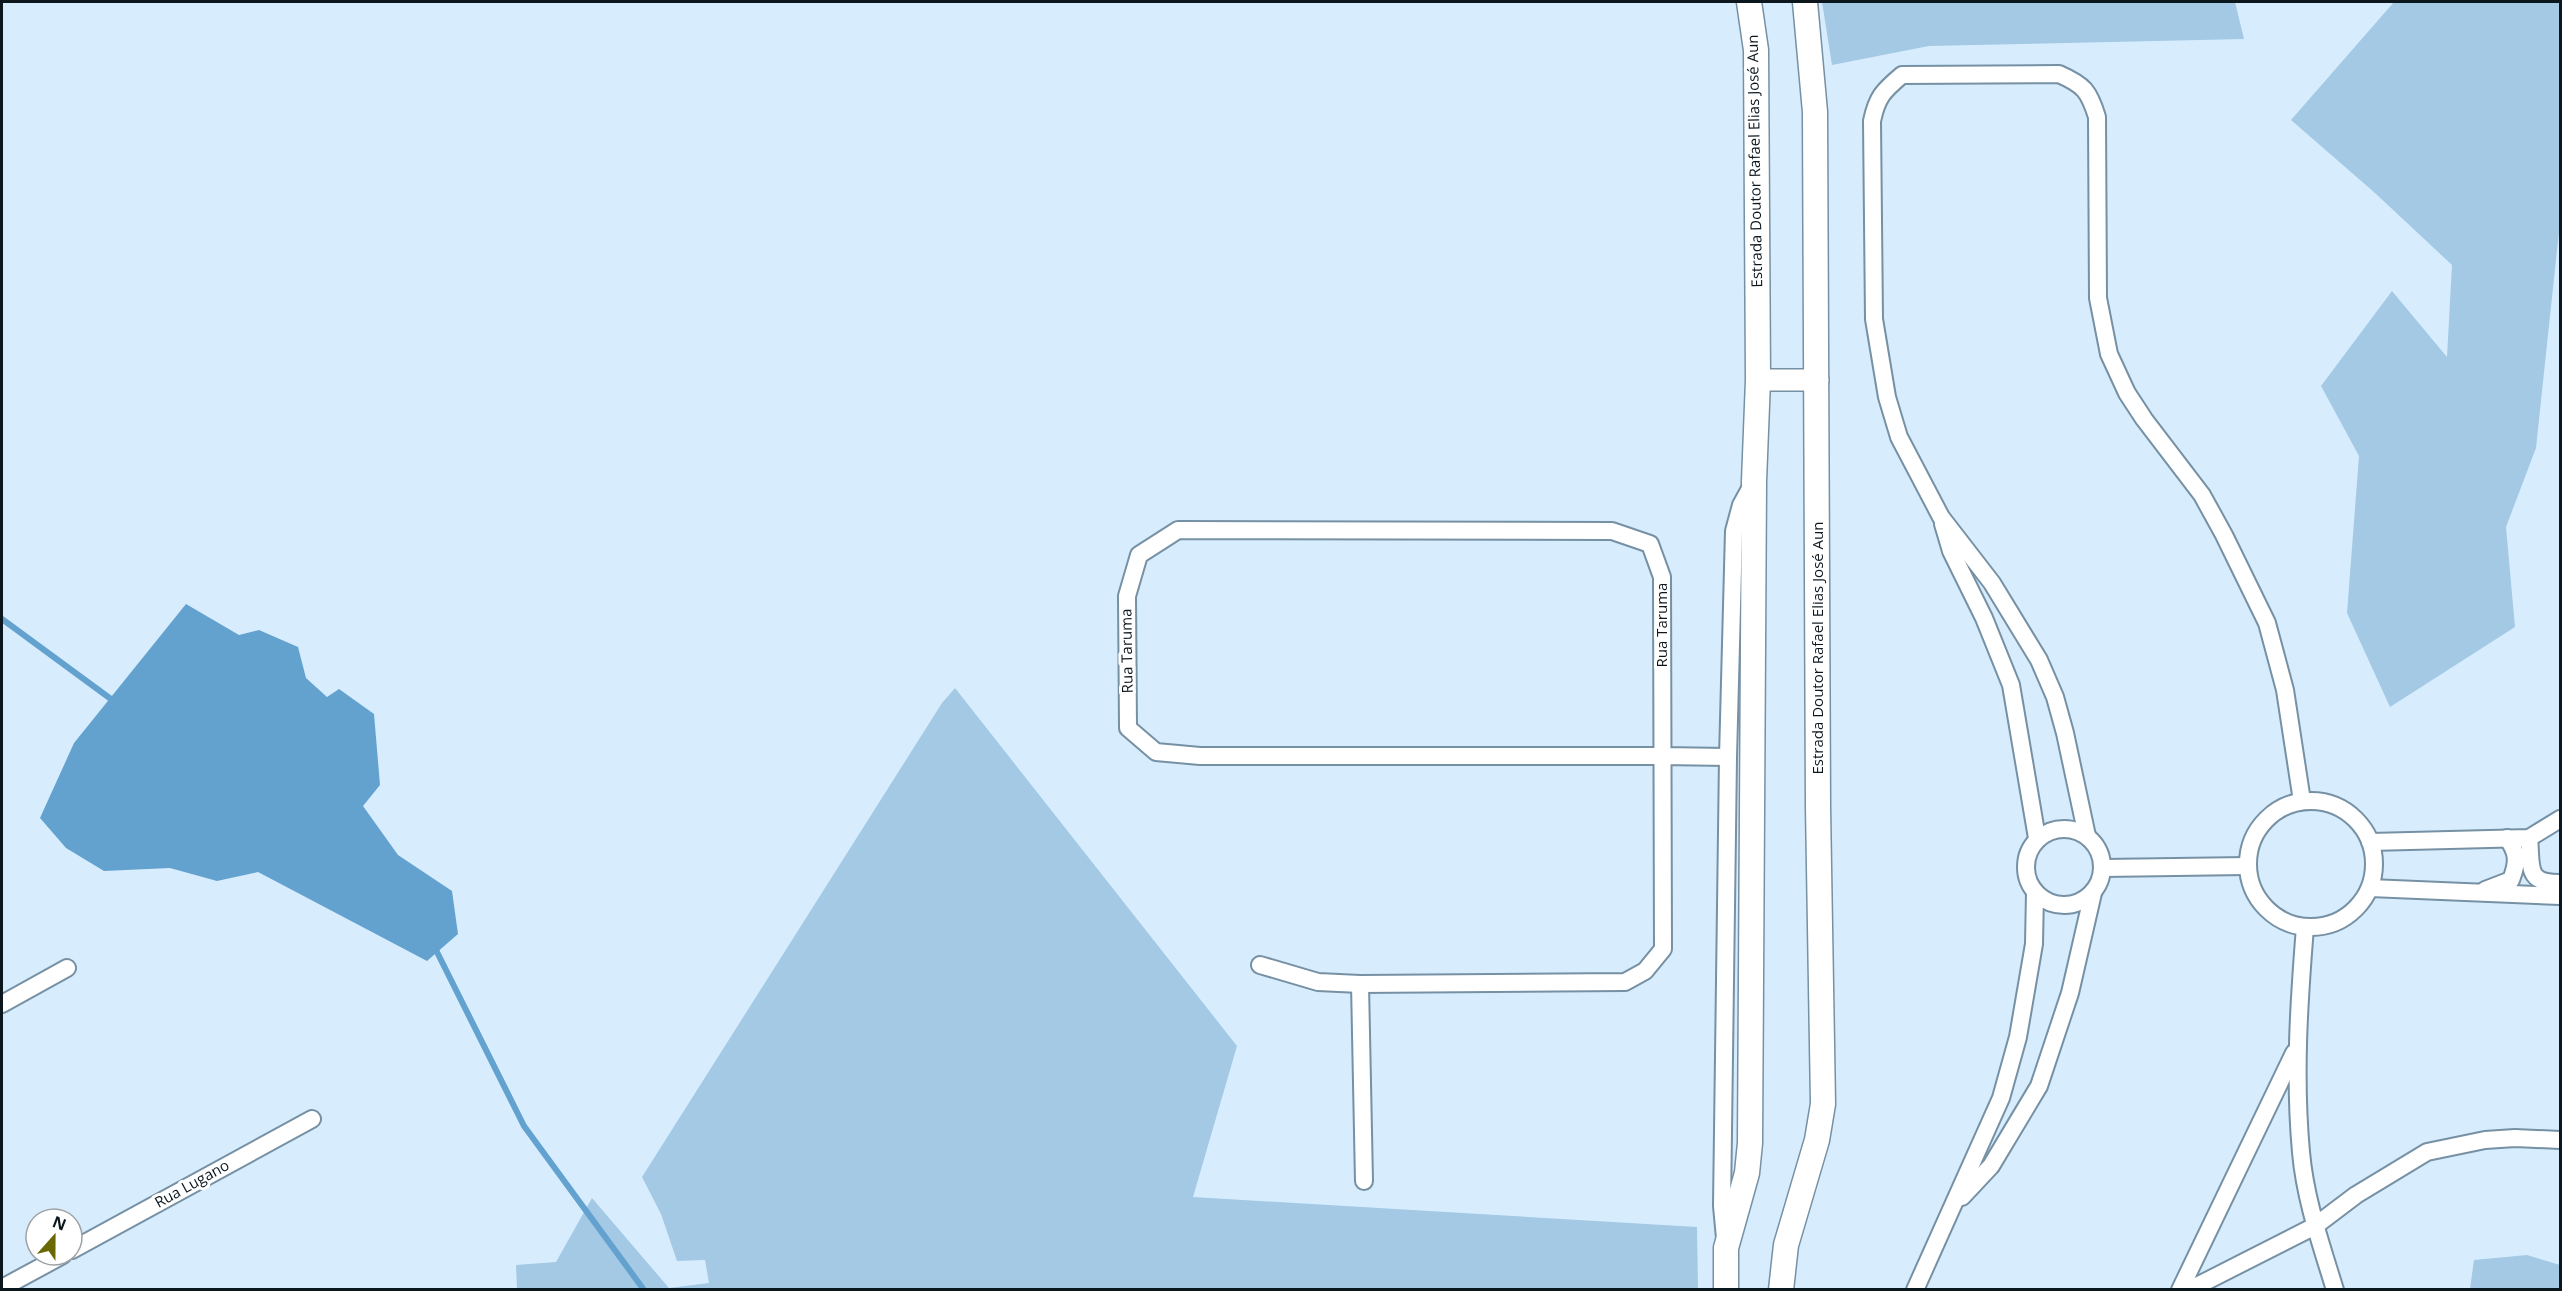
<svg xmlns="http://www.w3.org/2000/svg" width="2562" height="1291" viewBox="0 0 2562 1291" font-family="'Open Sans',sans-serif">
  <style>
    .green { fill: #a3c9e5 }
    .water { fill: #63a2ce }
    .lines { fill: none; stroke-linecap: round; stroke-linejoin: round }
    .stream { stroke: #63a2ce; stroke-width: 6 }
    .minor-casing { stroke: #7690a4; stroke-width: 20 }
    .tertiary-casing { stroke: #7690a4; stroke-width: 24 }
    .secondary-casing { stroke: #7690a4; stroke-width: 27 }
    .minor { stroke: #fff; stroke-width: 16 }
    .tertiary { stroke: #fff; stroke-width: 21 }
    .secondary { stroke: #fff; stroke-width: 24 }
    .labels { text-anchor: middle; stroke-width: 6; stroke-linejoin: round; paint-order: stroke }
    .street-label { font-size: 15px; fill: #0c161d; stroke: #fff }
  </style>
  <rect width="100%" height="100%" fill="#d7edfe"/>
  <g class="green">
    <polygon points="1822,2 2235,2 2244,39 1929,46 1832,65"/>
    <polygon points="2394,2 2560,2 2560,222 2536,448 2506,527 2515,627 2390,707 2347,613 2359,456 2321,386 2392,291 2447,357 2452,265 2375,193 2291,120"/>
    <polygon points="955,688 1237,1046 1193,1197 1697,1227 1698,1289 517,1289 516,1265 556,1262 592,1198 669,1288 709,1283 705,1260 677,1261 661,1214 642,1177 942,703"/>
    <polygon points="2527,1255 2560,1265 2560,1289 2470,1289 2474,1260"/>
  </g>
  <polygon class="water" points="186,604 239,635 259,630 298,647 306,678 327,697 339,689 374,714 380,785 363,806 398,855 452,891 458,934 427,961 258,872 217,881 170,868 104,871 66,848 40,818 74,743"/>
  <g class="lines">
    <g class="stream">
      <polyline points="2,619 115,702"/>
      <polyline points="434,946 524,1126 644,1290"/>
    </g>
    <defs>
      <g id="minor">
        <polyline points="1943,524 1951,551 1984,618 2011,685 2037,838"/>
        <circle cx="2311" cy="864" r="63"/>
        <circle cx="2064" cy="867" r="38"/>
        <path d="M 2087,836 L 2065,733 L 2055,697 L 2039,660 L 1992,583 L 1941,517 L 1899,437 L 1887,397 L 1874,319 L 1872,121 C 1877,97 1883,91 1902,75 L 2059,74 C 2084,85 2089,91 2097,117 L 2098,298 L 2109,354 L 2127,393 L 2144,419 L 2202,495 L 2224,535 L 2267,623 L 2285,690 L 2302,801"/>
        <path d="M 2529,838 C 2532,867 2525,883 2560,883"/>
        <polyline points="2370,842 2529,838 2560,819"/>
        <polyline points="2103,868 2247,866"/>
        <polyline points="2370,888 2560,896"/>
        <path d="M 2485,890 L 2511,880 C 2518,862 2518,853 2507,838"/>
        <path d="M 2305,927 C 2299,1002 2294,1076 2301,1152 C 2305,1199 2321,1244 2335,1290"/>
        <polyline points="1260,965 1318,982 1360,984 1625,982 1645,971 1663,949 1662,577 1650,544 1612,531 1178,530 1139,555 1127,596 1128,728 1156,752 1200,756 1662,756 1728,757"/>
        <polyline points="1360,984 1364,1181"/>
        <polyline points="2,1004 67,968"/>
        <polyline points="1962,1197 1991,1166 2039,1086 2070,993 2093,893"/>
        <polyline points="1725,1238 1722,1206 1728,757 1734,531 1741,505 1752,485"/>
        <polyline points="72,1250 312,1119"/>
        <polyline points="2,1288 63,1255"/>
        <polyline points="1915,1290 2001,1098 2018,1037 2034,944 2035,893"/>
        <polyline points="2180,1290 2294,1053"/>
        <polyline points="2189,1290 2315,1226 2356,1195 2427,1152 2485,1140 2515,1138 2560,1140"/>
      </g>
      <polyline id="tertiary" points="1758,380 1818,380"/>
      <g id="secondary">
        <polyline points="1726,1290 1726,1248 1747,1173 1750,1143 1754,481 1758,380 1756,50 1749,2"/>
        <polyline points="1781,1290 1786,1245 1817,1140 1823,1104 1818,807 1815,112 1805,2"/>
      </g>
    </defs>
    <use href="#minor" class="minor-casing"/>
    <use href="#tertiary" class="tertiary-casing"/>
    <use href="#secondary" class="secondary-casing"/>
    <use href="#minor" class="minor"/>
    <use href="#tertiary" class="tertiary"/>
    <use href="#secondary" class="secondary"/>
  </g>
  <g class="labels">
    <g class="street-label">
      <text transform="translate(1755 161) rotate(-91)" y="5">Estrada Doutor Rafael Elias José Aun</text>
      <text transform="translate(1662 625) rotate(-90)" y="5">Rua Taruma</text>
      <text transform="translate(1818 648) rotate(-90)" y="5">Estrada Doutor Rafael Elias José Aun</text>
      <text transform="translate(1127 651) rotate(-91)" y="5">Rua Taruma</text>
      <text transform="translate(192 1184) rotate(-29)" y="5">Rua Lugano</text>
    </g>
  </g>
  <rect width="2562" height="1291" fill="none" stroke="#0c161d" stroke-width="6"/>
  <g transform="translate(54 1237) rotate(21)"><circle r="28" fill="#ffffff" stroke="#9ea2a5" stroke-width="1.5"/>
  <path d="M0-4.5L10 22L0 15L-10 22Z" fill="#696803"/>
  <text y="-9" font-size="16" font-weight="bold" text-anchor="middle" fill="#0c161d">N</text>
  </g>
</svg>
